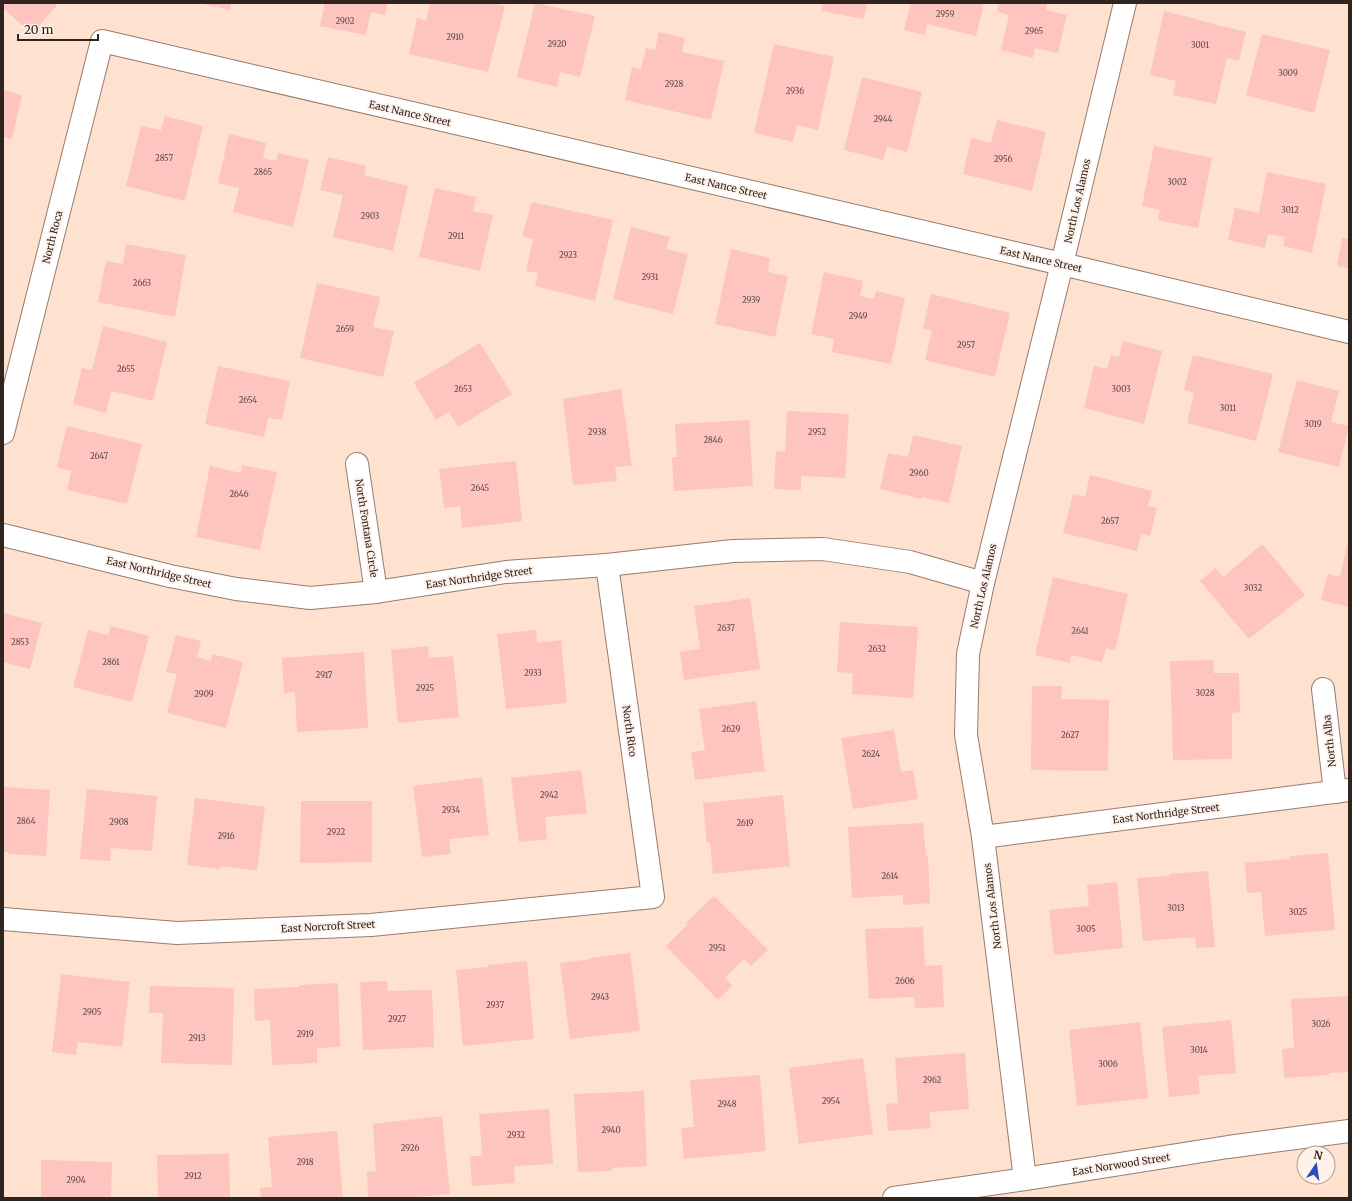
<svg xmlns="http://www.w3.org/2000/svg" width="1352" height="1201" viewBox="0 0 1352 1201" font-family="Merriweather,serif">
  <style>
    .building { fill: #fdc4c0 }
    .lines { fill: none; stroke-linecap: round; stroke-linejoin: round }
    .street-casing { stroke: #977c6d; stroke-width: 24 }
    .street { stroke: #fff; stroke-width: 22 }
    .labels { text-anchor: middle; stroke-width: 4; stroke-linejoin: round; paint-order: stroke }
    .number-label { font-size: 8px; fill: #624c46 }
    .street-label { font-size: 10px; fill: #2f241e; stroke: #fef2eb }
  </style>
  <rect width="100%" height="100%" fill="#ffe1d0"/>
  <g class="building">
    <polygon points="3,3 55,3 57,5 32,34 3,8"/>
    <polygon points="199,3 231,3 230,10"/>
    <polygon points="325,3 388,3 385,15 371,12 366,35 320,26"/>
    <polygon points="430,3 491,3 505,6 488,72 409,54 417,18 426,21"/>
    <polygon points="535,3 595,16 580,77 560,72 557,87 517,77"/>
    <polygon points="823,3 867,3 864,19 821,11"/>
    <polygon points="911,3 984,3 976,36 927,24 925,35 904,30"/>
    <polygon points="999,3 1047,3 1046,10 1067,15 1058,53 1035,48 1033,58 1001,50 1009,15 997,12"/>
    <polygon points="1164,11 1201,20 1201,21 1246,32 1239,61 1227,58 1216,104 1173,95 1176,81 1150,75"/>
    <polygon points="659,32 685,38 682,52 724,61 711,120 625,100 632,67 641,69 646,48 655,50"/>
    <polygon points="1262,34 1330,50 1314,113 1246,95"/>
    <polygon points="774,44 834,57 818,130 797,125 793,142 754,133"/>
    <polygon points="862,77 922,92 907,152 887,147 883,160 844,150"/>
    <polygon points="3,90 22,95 12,139 3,137"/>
    <polygon points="165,116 203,126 185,201 126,186 141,126 161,130"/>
    <polygon points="997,120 1046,132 1032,191 963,174 971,138 991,143"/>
    <polygon points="229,134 266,143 263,158 276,161 278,153 309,160 293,227 233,212 239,188 218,183"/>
    <polygon points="1154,146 1212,158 1198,228 1158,220 1160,210 1142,206"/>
    <polygon points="328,157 366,166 364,175 408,186 393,251 333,237 343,195 320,190"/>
    <polygon points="1267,172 1326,184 1312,253 1283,246 1285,237 1268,234 1265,248 1228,240 1235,208 1259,213"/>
    <polygon points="435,188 476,197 473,211 493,215 480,271 419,257"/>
    <polygon points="532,202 613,220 595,301 535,286 538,273 526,271 533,239 522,236"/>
    <polygon points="631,227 670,237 666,249 688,254 673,314 613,299"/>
    <polygon points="1342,238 1349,239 1349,268 1337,266"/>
    <polygon points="126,244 186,255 175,317 98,302 106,261 123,264"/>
    <polygon points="731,249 770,258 768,272 788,276 775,337 715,324"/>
    <polygon points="824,272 863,281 860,296 874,299 876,291 905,298 891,364 832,352 834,339 811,334"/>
    <polygon points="317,283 380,297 373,327 394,331 383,377 300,358"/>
    <polygon points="931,294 1010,313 995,377 925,360 932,331 923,328"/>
    <polygon points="103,326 167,342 153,401 111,391 106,413 73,404 82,368 92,370"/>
    <polygon points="1123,341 1162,351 1144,424 1084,408 1094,366 1107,369 1111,355 1119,357"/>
    <polygon points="480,343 512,394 458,427 449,412 436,420 414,383"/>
    <polygon points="1193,355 1273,374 1256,441 1187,423 1194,393 1184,390"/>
    <polygon points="218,366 290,381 282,420 268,418 264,437 205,424"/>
    <polygon points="1297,380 1339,391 1331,422 1349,426 1339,467 1278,452"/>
    <polygon points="621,389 632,466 615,467 617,481 573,485 563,399"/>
    <polygon points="787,411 849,414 845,478 801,476 801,490 774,489 776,451 785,452"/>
    <polygon points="749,420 753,486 674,491 672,457 677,457 675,424"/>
    <polygon points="67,426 142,444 127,504 67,490 71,471 57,467"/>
    <polygon points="913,435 962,446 949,503 922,497 922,499 880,489 888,453 908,457"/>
    <polygon points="516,461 522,521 462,528 460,506 444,508 439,469"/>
    <polygon points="242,465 277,472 260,550 196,537 210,466 241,473"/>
    <polygon points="1090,475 1152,491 1148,506 1157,508 1150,536 1141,534 1137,551 1063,533 1073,494 1085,497"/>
    <polygon points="1348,541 1349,542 1349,607 1321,600 1328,574 1340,577"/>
    <polygon points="1262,544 1305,595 1249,639 1200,581 1215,568 1223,577"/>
    <polygon points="1053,577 1128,594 1115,650 1106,648 1102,662 1071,655 1070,663 1035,655"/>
    <polygon points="750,598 760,669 684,680 680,652 700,649 694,606"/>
    <polygon points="3,613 42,623 30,669 3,662"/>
    <polygon points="840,622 918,627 913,698 852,694 853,673 837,672"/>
    <polygon points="111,626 149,636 132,702 73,687 88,630 108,635"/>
    <polygon points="536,630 537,643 561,640 567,703 506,709 497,634"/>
    <polygon points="176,635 201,641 197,657 211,661 212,654 243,662 226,728 167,713 177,674 166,672"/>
    <polygon points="428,646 429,658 453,656 459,717 398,723 391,650"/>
    <polygon points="364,652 368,728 297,732 295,692 284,693 282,658"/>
    <polygon points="1213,660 1214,673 1239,673 1240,712 1232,713 1232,759 1173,760 1170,661"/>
    <polygon points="1032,686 1062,686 1061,699 1109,700 1108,771 1031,770"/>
    <polygon points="756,701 765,771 695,780 691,752 705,750 699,709"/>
    <polygon points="894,730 901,772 913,770 918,799 853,809 841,738"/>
    <polygon points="581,770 587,813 545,817 547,839 519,842 511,778"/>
    <polygon points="482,777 489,835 449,839 451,854 422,857 413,786"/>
    <polygon points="3,787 50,790 46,856 8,854 8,852 3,852"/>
    <polygon points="87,789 157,796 152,851 111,848 110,861 80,859"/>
    <polygon points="783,795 790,866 713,874 710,843 707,843 703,803"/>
    <polygon points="195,798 265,807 257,871 221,866 220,869 187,865"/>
    <polygon points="301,801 372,801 372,862 300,863"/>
    <polygon points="923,823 926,856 928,856 930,903 903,905 903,895 852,898 848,827"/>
    <polygon points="1328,853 1335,930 1265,936 1261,892 1247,893 1245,863 1290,859 1290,856"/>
    <polygon points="1208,871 1215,947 1196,948 1195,937 1143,941 1137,878 1170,876 1169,874"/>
    <polygon points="1117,882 1123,948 1054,955 1049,910 1089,906 1087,885"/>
    <polygon points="714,896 768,950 751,966 744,959 725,978 732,986 718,1000 666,946 688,924 686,923"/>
    <polygon points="923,927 925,966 942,965 944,1007 915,1008 914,997 869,999 865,929"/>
    <polygon points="630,953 640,1031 570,1039 560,963 591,959 591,958"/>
    <polygon points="527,961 534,1039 463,1046 456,970 488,967 488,965"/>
    <polygon points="61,974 130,982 122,1047 78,1042 76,1055 52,1052"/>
    <polygon points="387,981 388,991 432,990 434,1047 363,1050 360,982"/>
    <polygon points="338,983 340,1047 317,1048 317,1063 272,1065 270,1020 255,1021 254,989 299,987 299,985"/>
    <polygon points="150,986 234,988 232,1065 161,1063 163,1013 149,1013"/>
    <polygon points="1349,996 1349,1072 1329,1073 1329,1075 1284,1078 1282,1049 1294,1048 1291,999"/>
    <polygon points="1231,1020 1236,1073 1198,1076 1200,1094 1169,1097 1162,1027"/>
    <polygon points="1140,1022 1148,1098 1077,1106 1069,1030"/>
    <polygon points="965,1053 969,1109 929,1112 931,1128 888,1131 886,1104 898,1103 895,1058"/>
    <polygon points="863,1058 873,1134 799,1144 789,1068"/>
    <polygon points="760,1075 766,1151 684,1159 681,1128 694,1127 690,1080"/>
    <polygon points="644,1091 647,1166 612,1168 612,1171 578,1172 574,1094"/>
    <polygon points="549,1109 553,1164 514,1166 515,1183 472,1186 470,1156 482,1156 479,1114"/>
    <polygon points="442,1116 450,1194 415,1197 415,1198 368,1198 367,1172 376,1171 373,1124"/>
    <polygon points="337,1131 343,1198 261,1198 260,1188 272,1187 268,1137"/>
    <polygon points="229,1154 230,1198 158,1198 157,1155"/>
    <polygon points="41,1160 112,1162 111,1198 41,1198"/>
  </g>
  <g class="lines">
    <defs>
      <g id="street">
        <polyline points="3,433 102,41 1062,264 1349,332"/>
        <polyline points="357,464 376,592"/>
        <polyline points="3,535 170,576 236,589 310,598 376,592 506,572 607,565 733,551 823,549 910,562 983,583"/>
        <polyline points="1323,689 1335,792"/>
        <polyline points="983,837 1349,790"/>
        <polyline points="3,919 177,933 371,925 653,897 607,565"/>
        <polyline points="1025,1179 983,837 966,735 968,654 983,583 1062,264 1125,3"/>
        <polyline points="894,1198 1025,1179 1228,1147 1349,1131"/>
      </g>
    </defs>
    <use href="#street" class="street-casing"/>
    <use href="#street" class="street"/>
  </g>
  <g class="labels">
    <g class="number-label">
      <text x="945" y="17">2959</text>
      <text x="345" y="24">2902</text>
      <text x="1034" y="34">2965</text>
      <text x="455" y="40">2910</text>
      <text x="557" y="47">2920</text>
      <text x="1200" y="48">3001</text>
      <text x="1288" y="76">3009</text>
      <text x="674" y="87">2928</text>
      <text x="795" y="94">2936</text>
      <text x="883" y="122">2944</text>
      <text x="164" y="161">2857</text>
      <text x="1003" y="162">2956</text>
      <text x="263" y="175">2865</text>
      <text x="1177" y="185">3002</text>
      <text x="1290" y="213">3012</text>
      <text x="370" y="219">2903</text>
      <text x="456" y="239">2911</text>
      <text x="568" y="258">2923</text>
      <text x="650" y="280">2931</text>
      <text x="142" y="286">2663</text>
      <text x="751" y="303">2939</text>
      <text x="858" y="319">2949</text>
      <text x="345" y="332">2659</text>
      <text x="966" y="348">2957</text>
      <text x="126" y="372">2655</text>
      <text x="463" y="392">2653</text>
      <text x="1121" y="392">3003</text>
      <text x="248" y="403">2654</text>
      <text x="1228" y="411">3011</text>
      <text x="1313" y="427">3019</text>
      <text x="597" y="435">2938</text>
      <text x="817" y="435">2952</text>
      <text x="713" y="443">2846</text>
      <text x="99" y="459">2647</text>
      <text x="919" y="476">2960</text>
      <text x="480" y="491">2645</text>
      <text x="239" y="497">2646</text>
      <text x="1110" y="524">2657</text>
      <text x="1253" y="591">3032</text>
      <text x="726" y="631">2637</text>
      <text x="1080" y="634">2641</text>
      <text x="20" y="645">2853</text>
      <text x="877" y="652">2632</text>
      <text x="111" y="665">2861</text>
      <text x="533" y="676">2933</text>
      <text x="324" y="678">2917</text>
      <text x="425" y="691">2925</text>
      <text x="1205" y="696">3028</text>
      <text x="204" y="697">2909</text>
      <text x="731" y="732">2629</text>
      <text x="1070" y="738">2627</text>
      <text x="871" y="757">2624</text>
      <text x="549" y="798">2942</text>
      <text x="451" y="813">2934</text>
      <text x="26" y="824">2864</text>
      <text x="119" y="825">2908</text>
      <text x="745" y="826">2619</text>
      <text x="336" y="835">2922</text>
      <text x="226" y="839">2916</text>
      <text x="890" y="879">2614</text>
      <text x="1176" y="911">3013</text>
      <text x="1298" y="915">3025</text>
      <text x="1086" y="932">3005</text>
      <text x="717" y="951">2951</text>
      <text x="905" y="984">2606</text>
      <text x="600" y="1000">2943</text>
      <text x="495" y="1008">2937</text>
      <text x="92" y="1015">2905</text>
      <text x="397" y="1022">2927</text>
      <text x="1321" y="1027">3026</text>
      <text x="305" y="1037">2919</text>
      <text x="197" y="1041">2913</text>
      <text x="1199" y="1053">3014</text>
      <text x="1108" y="1067">3006</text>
      <text x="932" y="1083">2962</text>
      <text x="831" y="1104">2954</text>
      <text x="727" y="1107">2948</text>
      <text x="611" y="1133">2940</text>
      <text x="516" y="1138">2932</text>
      <text x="410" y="1151">2926</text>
      <text x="305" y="1165">2918</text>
      <text x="193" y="1179">2912</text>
      <text x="76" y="1183">2904</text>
    </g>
    <g class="street-label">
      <text transform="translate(410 113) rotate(13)" y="4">East Nance Street</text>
      <text transform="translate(726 186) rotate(13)" y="4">East Nance Street</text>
      <text transform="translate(1077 201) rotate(-77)" y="4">North Los Alamos</text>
      <text transform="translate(52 237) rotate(-76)" y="4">North Roca</text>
      <text transform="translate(1041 259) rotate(13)" y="4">East Nance Street</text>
      <text transform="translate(367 528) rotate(81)" y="4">North Fontana Circle</text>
      <text transform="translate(159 572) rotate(13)" y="4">East Northridge Street</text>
      <text transform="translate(479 577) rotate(-8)" y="4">East Northridge Street</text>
      <text transform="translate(983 586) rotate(-77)" y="4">North Los Alamos</text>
      <text transform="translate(630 731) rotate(82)" y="4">North Rico</text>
      <text transform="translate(1329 741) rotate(-96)" y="4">North Alba</text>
      <text transform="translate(1166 813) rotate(-7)" y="4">East Northridge Street</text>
      <text transform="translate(992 906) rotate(-97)" y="4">North Los Alamos</text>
      <text transform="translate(328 926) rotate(-3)" y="4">East Norcroft Street</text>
      <text transform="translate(1121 1164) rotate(-9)" y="4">East Norwood Street</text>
    </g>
  </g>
  <rect width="1352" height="1201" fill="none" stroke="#2f241e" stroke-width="8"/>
  <g transform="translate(1316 1165) rotate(13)"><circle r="19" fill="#fef2eb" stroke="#aba099"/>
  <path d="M0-3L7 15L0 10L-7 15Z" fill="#2c4cbc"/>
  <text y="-6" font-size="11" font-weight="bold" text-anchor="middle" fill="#2f241e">N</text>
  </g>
  <path d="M18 34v6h80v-6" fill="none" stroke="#2f241e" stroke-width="2"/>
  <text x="24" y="34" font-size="12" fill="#2f241e" stroke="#fef2eb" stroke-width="3" paint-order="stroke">20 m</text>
</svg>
